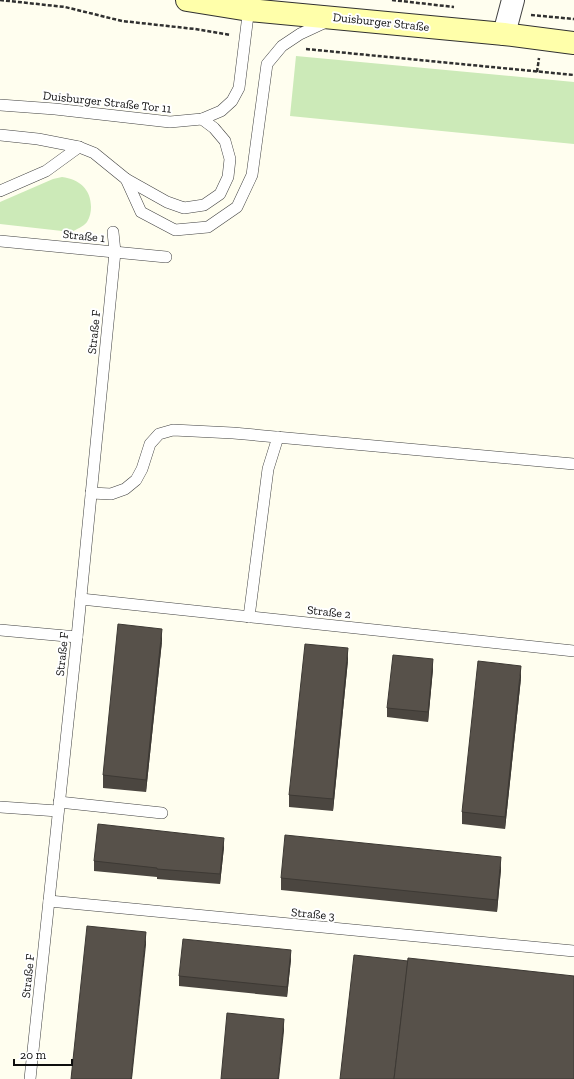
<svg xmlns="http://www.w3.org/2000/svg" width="574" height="1079" viewBox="0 0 574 1079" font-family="'Zilla Slab',serif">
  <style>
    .green { fill: #cceab8 }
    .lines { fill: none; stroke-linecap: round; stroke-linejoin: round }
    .lane-casing { stroke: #414141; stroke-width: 12 }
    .street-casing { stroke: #414141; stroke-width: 24 }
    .secondary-casing { stroke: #303030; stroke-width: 24 }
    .path { stroke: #303030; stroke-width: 2.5; stroke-dasharray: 4 2; stroke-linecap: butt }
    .lane { stroke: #fff; stroke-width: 11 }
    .street { stroke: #fff; stroke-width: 22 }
    .secondary { stroke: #ffa; stroke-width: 22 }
    .wall { fill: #4b4640 }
    .shaded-wall { fill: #3d3934 }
    .building { fill: #57514a; stroke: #3d3934 }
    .labels { text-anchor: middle; stroke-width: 4; stroke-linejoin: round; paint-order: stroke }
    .street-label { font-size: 12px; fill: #0e0e0e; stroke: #fff }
  </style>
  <rect width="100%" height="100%" fill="#fffeef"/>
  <g class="green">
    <polygon points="296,56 574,82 574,144 290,116"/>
    <path d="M 62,177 C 79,179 91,189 91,207 C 91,212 90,217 87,222 C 83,227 77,229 71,232 L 0,224 L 0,202 L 53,179 Z"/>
  </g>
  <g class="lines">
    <defs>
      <g id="lane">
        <polyline points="0,105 55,109 170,122 202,119 221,111 232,101 239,88 249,7"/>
        <polyline points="0,135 38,139 79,147"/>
        <polyline points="126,179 167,202 184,208 204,205 220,194 228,177 230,159 225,141 214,128 202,119"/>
        <polyline points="0,191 46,171 79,147 94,153 126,179 141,212 175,230 208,227 237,207 252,175 267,64 282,46 300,34 328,21"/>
        <polyline points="0,241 166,257"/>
        <polyline points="91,493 111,494 125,489 136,480 142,469 150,444 159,434 173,430 233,433 574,464"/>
        <polyline points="81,599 574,651"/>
        <polyline points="249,617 268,469 278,437"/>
        <polyline points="0,630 77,637"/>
        <polyline points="59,802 162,813"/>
        <polyline points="0,807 58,811"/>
        <polyline points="49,901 574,951"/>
        <polyline points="30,1079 77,637 115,252 113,232"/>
      </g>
      <polyline id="street" points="504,34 513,0"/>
      <polyline id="secondary" points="187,0 249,10 504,34 574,43"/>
    </defs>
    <use href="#lane" class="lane-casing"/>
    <use href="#street" class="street-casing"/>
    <use href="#secondary" class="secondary-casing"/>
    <g class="path">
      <polyline points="0,0 65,7 122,21 195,29 231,35"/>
      <polyline points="392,0 454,7"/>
      <polyline points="531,15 574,19"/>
      <polyline points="306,49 574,75"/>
      <polyline points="537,72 539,58"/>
    </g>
    <use href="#lane" class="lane"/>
    <use href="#street" class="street"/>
    <use href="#secondary" class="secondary"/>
  </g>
  <g class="wall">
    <polygon points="162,641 146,792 103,788 103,775"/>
    <polygon points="348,660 333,811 289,807 289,795"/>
    <polygon points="433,669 428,722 387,717 387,708"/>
    <polygon points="521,678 505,829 462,824 462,812"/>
    <polygon points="224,847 220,884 157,879 157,877 94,871 94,861"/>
    <polygon points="501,869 497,912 281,890 281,878"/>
    <polygon points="291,959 287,997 179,986 179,976"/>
  </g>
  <g class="shaded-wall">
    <polygon points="162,629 162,641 146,792 146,780"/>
    <polygon points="348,648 348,660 333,811 333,799"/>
    <polygon points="433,659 433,669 428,722 428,712"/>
    <polygon points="521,666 521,678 505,829 505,817"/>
    <polygon points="224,838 224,847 220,884 220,874"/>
    <polygon points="501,857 501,869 497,912 497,900"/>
    <polygon points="146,932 146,945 132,1079 131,1079"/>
    <polygon points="291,950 291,959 287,997 287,987"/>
    <polygon points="284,1019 284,1031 279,1079 278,1079"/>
  </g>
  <g class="building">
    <polygon points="118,624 162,629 146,780 103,775"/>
    <polygon points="305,644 348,648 333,799 289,795"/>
    <polygon points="393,655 433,659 428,712 387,708"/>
    <polygon points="478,661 521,666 505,817 462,812"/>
    <polygon points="98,824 224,838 220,874 157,869 157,868 94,861"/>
    <polygon points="285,835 501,857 497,900 281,878"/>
    <polygon points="87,926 146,932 131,1079 71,1079"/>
    <polygon points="183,939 291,950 287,987 179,976"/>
    <polygon points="354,955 408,961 394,1079 340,1079"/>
    <polygon points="408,958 574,976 574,1079 394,1079"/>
    <polygon points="227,1013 284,1019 278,1079 221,1079"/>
  </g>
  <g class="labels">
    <g class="street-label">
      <text transform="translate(381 22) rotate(6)" y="4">Duisburger Straße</text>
      <text transform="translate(107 102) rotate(6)" y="4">Duisburger Straße Tor 11</text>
      <text transform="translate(84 236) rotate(6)" y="4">Straße 1</text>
      <text transform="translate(94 332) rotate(-84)" y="4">Straße F</text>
      <text transform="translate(329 612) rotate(6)" y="4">Straße 2</text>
      <text transform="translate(62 654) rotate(-84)" y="4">Straße F</text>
      <text transform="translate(313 914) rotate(5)" y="4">Straße 3</text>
      <text transform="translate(28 976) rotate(-84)" y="4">Straße F</text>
    </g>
  </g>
  <path d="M14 1059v6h58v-6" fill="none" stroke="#0e0e0e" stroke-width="2"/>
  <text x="20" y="1059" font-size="12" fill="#0e0e0e" stroke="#ffffff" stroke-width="3" paint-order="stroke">20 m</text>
</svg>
